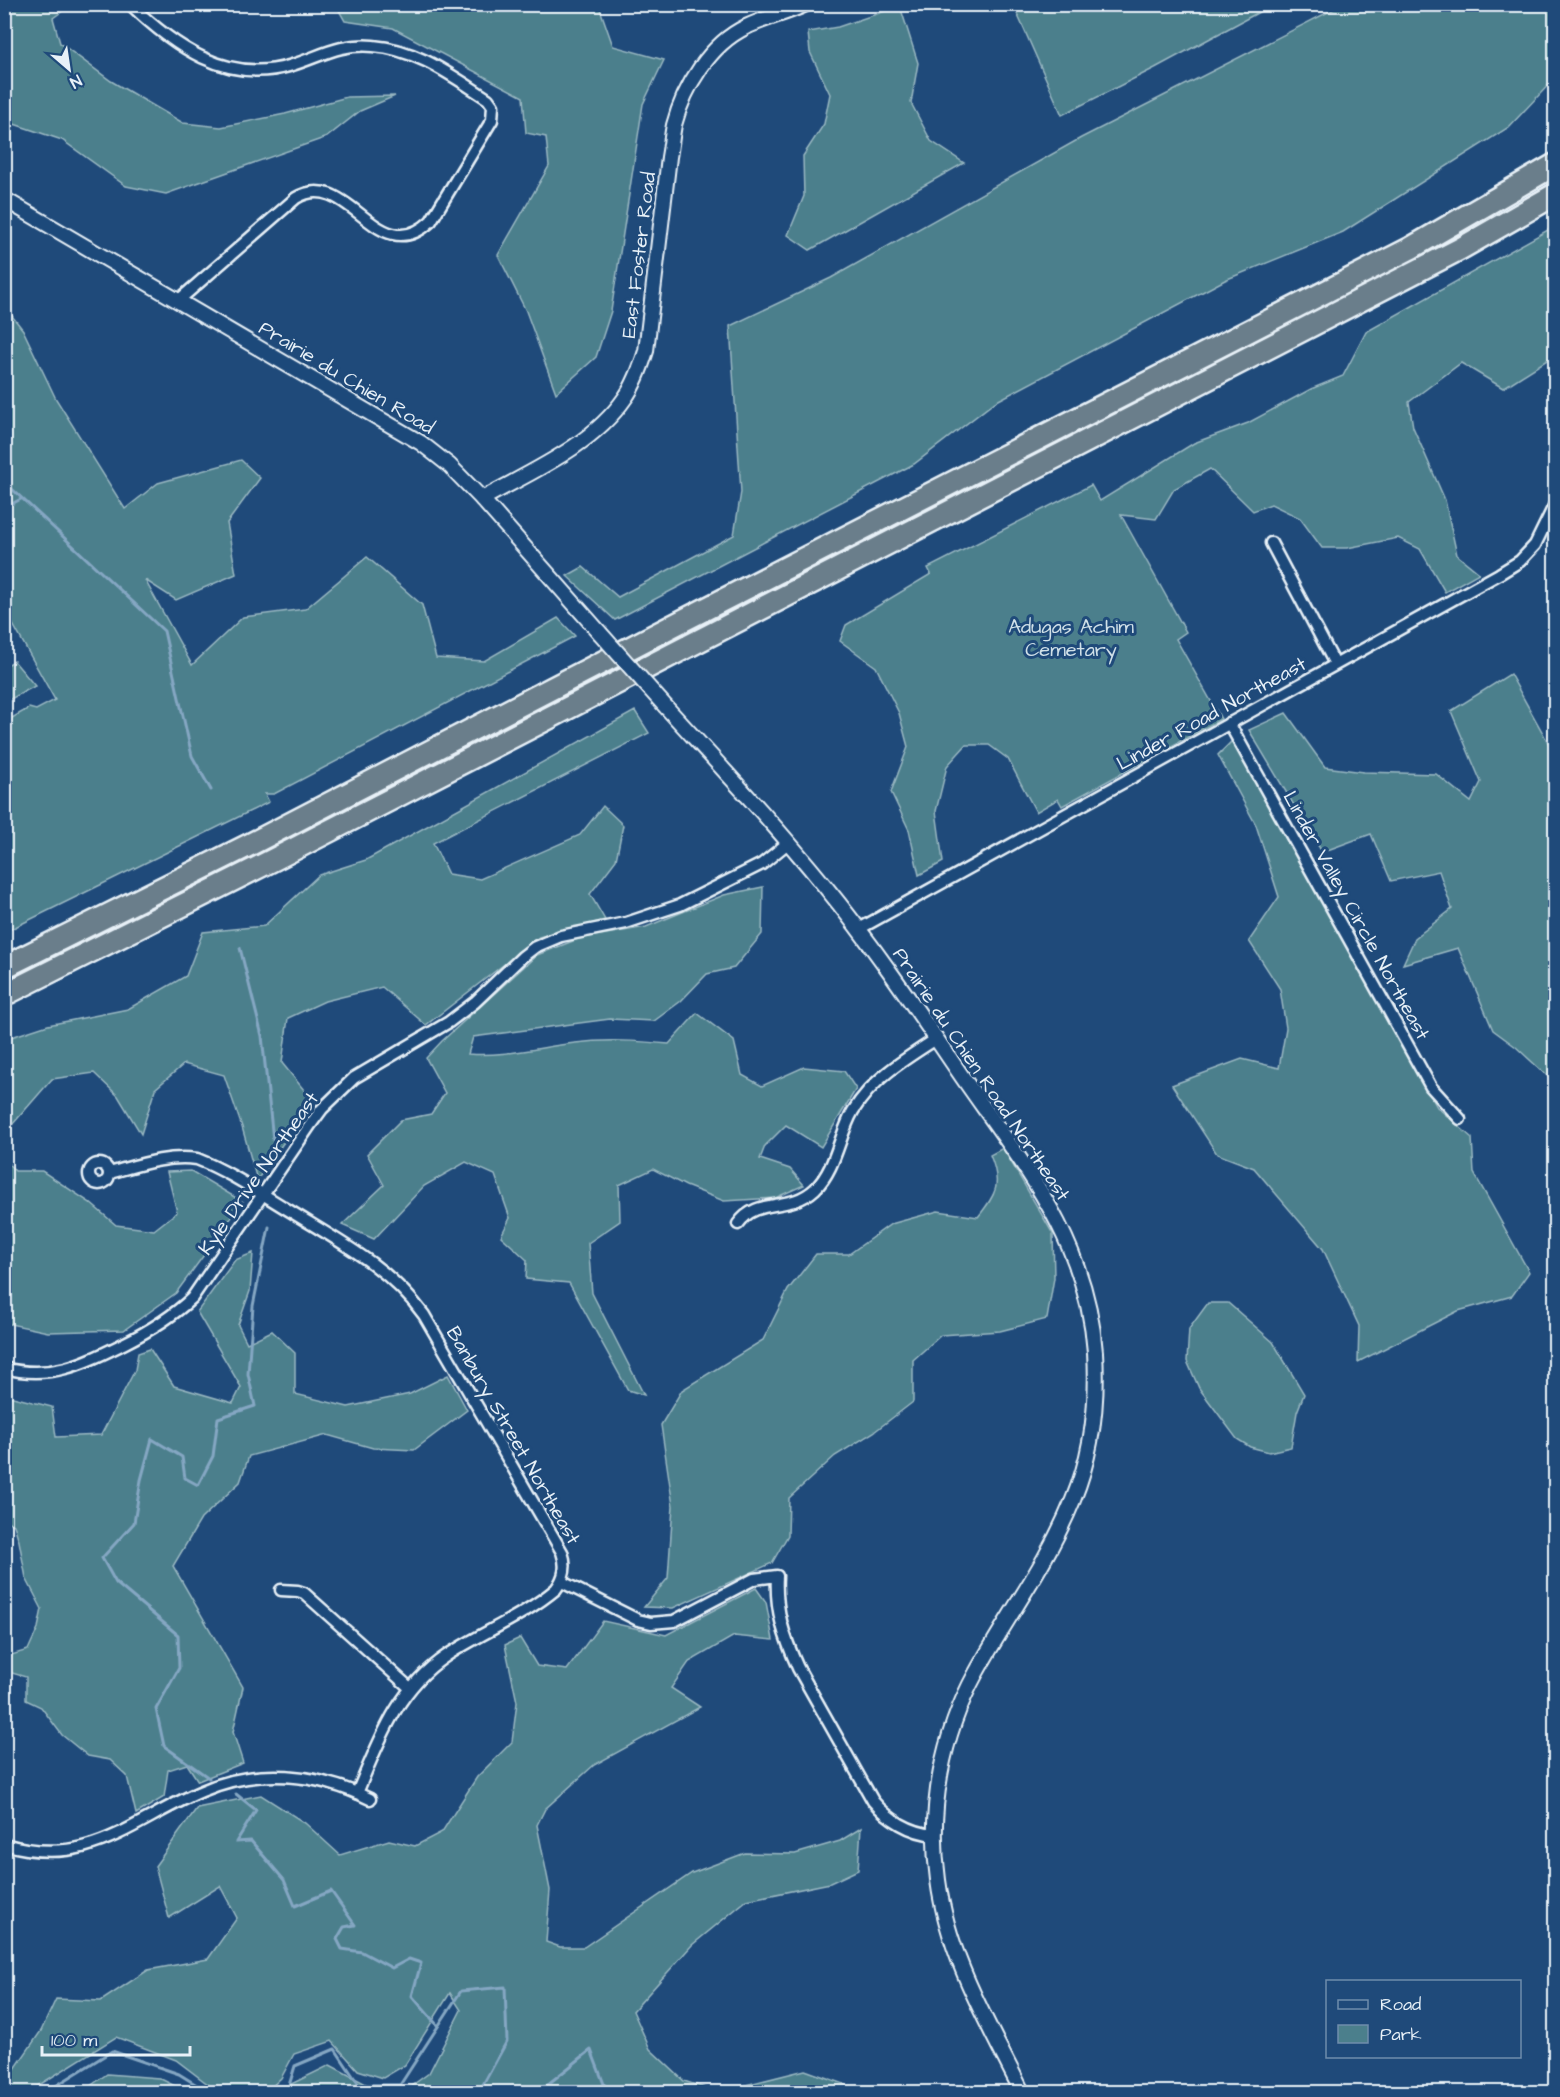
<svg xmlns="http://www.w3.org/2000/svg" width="1560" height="2097" viewBox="0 0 1560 2097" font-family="'Architects Daughter',sans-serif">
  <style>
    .green { fill: #4b7f8c; stroke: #9ab8c2; stroke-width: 1.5 }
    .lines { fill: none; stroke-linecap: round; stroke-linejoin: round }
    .stream { stroke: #85a7c3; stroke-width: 3 }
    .minor-casing { stroke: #e8f1f8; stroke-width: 15 }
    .tertiary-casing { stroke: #e8f1f8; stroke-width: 18 }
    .motorway-casing { stroke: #e8f1f8; stroke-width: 26 }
    .minor { stroke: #1f4a7a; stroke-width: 10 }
    .tertiary { stroke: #1f4a7a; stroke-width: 14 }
    .motorway { stroke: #6b7e8b; stroke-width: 21 }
    .tertiary-bridge-casing { stroke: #e8f1f8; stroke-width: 18; stroke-linecap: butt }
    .tertiary-bridge { stroke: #1f4a7a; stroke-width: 14 }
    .labels { text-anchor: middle; stroke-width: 6; stroke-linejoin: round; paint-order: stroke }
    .street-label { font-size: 20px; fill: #e8f1f8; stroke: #1f4a7a }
    .park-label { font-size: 20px; fill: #d0e0e8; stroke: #1f4a7a }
  </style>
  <rect width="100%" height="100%" fill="#1f4a7a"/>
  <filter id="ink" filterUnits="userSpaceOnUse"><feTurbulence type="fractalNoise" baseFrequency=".0167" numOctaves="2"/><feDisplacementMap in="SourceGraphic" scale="12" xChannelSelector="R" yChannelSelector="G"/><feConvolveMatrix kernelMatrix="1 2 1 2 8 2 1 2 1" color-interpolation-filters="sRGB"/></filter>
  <g filter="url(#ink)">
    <g class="green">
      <polygon points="4,5 71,5 53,18 60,43 111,81 183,123 221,127 285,114 347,97 395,96 360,111 327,137 166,194 126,186 62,140 11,123 5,119"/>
      <polygon points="336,5 603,5 599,6 613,46 664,60 643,104 611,311 596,357 556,393 526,311 498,255 549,166 546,137 526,133 523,97 393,28 345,21"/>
      <polygon points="1015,5 1015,4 1272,5 1155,68 1062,115 1016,11"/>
      <polygon points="1342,5 1555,5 1555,78 1509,127 1343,232 1225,280 995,402 914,464 615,620 567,576 583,567 618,597 734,535 741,492 730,326 831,278 1081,138"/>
      <polygon points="900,6 918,63 911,103 931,141 964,163 810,250 788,235 804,196 803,156 824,124 830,94 810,52 808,32 838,27"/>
      <polygon points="1555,226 1555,298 1550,301 1555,333 1555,355 1503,388 1461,363 1409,402 1413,427 1445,500 1457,555 1479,573 1445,592 1420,549 1398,538 1347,548 1322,548 1300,518 1271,504 1253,511 1210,469 1174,489 1156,519 1121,515 1186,632 1176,639 1221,719 1062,806 1058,799 1036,812 1008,759 989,745 966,745 947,766 936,811 943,862 919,875 909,830 891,792 908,747 899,713 876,667 840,641 846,625 931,574 928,568 1091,485 1100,501 1194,443 1248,423 1311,389 1343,376 1366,332"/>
      <polygon points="5,307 23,330 56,399 125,509 158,483 241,460 260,478 227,523 236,574 176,600 145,580 192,665 243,617 305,609 367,557 422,605 436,658 484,661 558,618 575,636 274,794 265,794 269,802 5,932 5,722 29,708 36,710 55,700 5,610"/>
      <polygon points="14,661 35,686 5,702 5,666"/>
      <polygon points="1510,674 1555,755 1555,1083 1516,1047 1493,1030 1458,948 1403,964 1415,938 1452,909 1439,871 1391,881 1371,834 1322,852 1249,730 1286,713 1325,767 1364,772 1436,774 1471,802 1481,782 1451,711"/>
      <polygon points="635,711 649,733 433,843 448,874 480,879 580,835 603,806 623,825 616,860 590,894 605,920 539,937 426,1025 382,987 325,1001 288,1018 282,1063 313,1101 257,1180 242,1127 224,1075 184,1064 155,1089 141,1134 118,1096 94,1073 52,1079 5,1133 5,1039 48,1025 128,1009 186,976 203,932 264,926 319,875 366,860"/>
      <polygon points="1232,741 1437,1107 1472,1138 1474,1173 1529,1272 1512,1296 1458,1311 1358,1362 1359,1326 1323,1249 1254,1168 1217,1154 1172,1085 1242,1059 1279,1068 1286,1028 1280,989 1249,941 1279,897 1256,825 1218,755"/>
      <path d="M 763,887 L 762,934 L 734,968 L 707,974 L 681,1001 L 654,1021 L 610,1019 L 473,1037 L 468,1054 C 503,1057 541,1047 575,1043 C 607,1039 637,1041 669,1044 L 697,1013 L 734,1041 L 742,1075 L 762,1086 L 804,1067 L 844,1071 L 856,1089 L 821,1147 L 786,1125 L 765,1146 L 760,1159 L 790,1169 L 804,1185 L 775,1198 L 724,1201 L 686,1186 L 653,1169 L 619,1185 L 620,1221 L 588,1243 L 592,1293 L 644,1395 L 628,1390 L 569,1283 L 526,1279 L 527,1260 L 501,1236 L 510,1218 L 495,1175 L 466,1162 L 424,1186 L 374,1239 L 342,1225 L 384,1185 L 367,1154 L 401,1120 L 431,1114 L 445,1093 L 426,1058 L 442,1041 L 537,955 L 578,939 L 646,927 L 724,895 Z"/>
      <path d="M 1003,1148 L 1053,1234 L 1054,1278 L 1047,1319 L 1000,1331 L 941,1335 L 913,1360 L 913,1402 L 874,1432 L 835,1456 L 789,1498 L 788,1535 L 772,1563 L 673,1608 L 644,1607 L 668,1578 L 673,1506 L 661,1425 L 682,1390 L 763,1340 L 788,1290 L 816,1254 L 849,1254 L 891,1224 L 938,1211 L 978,1217 C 997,1193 1002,1184 990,1155 Z"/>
      <polygon points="5,1160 15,1171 42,1171 89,1202 116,1225 154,1230 177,1212 167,1172 191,1171 243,1202 176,1293 124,1330 48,1332 5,1323"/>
      <polygon points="253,1253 250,1291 238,1325 247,1343 272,1331 295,1353 295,1394 348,1407 410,1394 448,1375 467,1410 414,1450 373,1448 327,1435 249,1456 240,1482 201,1519 173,1566 243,1687 233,1732 243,1763 198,1781 187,1764 168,1770 164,1797 136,1814 127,1776 110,1760 88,1756 62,1735 41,1707 26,1700 26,1677 5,1671 5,1657 28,1650 38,1628 42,1609 26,1578 19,1541 14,1525 5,1520 5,1395 52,1407 56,1437 101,1435 135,1370 138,1353 150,1349 174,1386 233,1403 241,1387 197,1312 235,1260"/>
      <polygon points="1208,1303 1228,1303 1273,1342 1304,1394 1297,1412 1291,1447 1269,1452 1250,1447 1237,1439 1199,1388 1187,1361 1189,1329"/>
      <polygon points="756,1588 766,1602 773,1640 734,1636 689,1662 671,1688 700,1707 594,1765 545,1809 537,1825 550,1890 546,1942 560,1947 584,1947 692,1873 745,1853 795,1854 840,1841 861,1828 858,1870 830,1883 747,1900 692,1945 633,2011 650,2049 684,2081 717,2092 403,2092 429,2073 461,2010 450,1993 405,2065 383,2078 358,2070 332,2041 294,2054 281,2078 266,2092 217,2091 176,2060 116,2037 28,2092 5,2092 5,2077 8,2079 41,2031 56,1999 101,2001 148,1970 208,1959 237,1918 220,1886 169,1918 155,1866 197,1808 261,1795 305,1823 340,1855 389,1840 415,1846 442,1832 477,1777 512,1742 517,1702 505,1645 520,1638 537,1666 567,1670 603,1621 666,1635"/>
      <polygon points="330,2065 381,2092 275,2092"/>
      <polygon points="805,2070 844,2084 854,2092 718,2092"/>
      <polygon points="107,2074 159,2078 187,2092 82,2092"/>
    </g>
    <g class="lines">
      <g class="stream">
        <polyline points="4,479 12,489 164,631 192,756 211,790"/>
        <polyline points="4,508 21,499"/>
        <polyline points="240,948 262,1036 273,1140"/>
        <polyline points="209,1778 164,1746 156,1709 179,1668 178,1635 116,1583 102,1558 134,1523 141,1480 152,1439 182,1457 185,1478 198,1485 213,1456 218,1418 255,1406 248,1374 253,1306 269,1227"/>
        <polyline points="236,1794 256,1810 236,1842 251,1841 284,1880 295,1906 331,1891 355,1925 344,1927 337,1939 342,1949 362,1952 392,1968 409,1959 421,1963 412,1996 438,2026"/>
        <polyline points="46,2092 112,2051 179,2074 208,2092"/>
        <polyline points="287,2092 295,2066 335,2049 359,2085 400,2085 461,1991 505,1987 507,2041 479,2092"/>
        <polyline points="538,2092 591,2050 607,2092"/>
      </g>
      <defs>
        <g id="minor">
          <path d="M 130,4 C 173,46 227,84 289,66 C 320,57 338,43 373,46 C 417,49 452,76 488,99 L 493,106 L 492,120 L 431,221 C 377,272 349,166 296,198 L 179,300"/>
          <polyline points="1271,543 1335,664"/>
          <polyline points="1229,723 1431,1087 1460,1119"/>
          <polyline points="859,929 1499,574 1520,561 1535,545 1556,502"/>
          <circle cx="99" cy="1174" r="10"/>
          <path d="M 109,1173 C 139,1165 167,1155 197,1159 C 230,1172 260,1193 290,1211 C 340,1242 389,1267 424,1315 L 562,1552 C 567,1566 565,1577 556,1589 C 524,1616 481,1633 446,1656 C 397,1689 379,1741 357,1793"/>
          <path d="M 738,1224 C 758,1196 789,1213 815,1189 C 836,1169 839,1135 853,1111 C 873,1078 905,1059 936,1039"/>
          <path d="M 4,1368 C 51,1380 82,1364 123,1344 C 149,1331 171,1318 192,1298 L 311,1124 L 322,1109 L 354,1078 L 449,1022 L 475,1002 L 522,957 L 535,947 L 561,936 L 626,923 L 680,905 L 762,864 L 789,842"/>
          <path d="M 562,1582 L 638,1620 L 651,1623 L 674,1621 L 754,1579 L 777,1576 C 775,1610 784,1637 798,1668 L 873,1801 C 888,1819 910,1833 935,1835"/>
          <polyline points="281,1590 298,1591 304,1593 410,1688"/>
          <path d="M 4,1844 C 90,1869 131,1821 202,1791 C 257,1767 317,1773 370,1799"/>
        </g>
        <g id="tertiary">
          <polyline points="4,199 421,443 449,465 482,499 600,633"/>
          <path d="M 482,499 C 532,471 592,446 625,398 C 635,384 641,367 646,351 L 669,157 C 671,146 672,135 674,125 C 684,87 710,44 746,27 C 765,18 787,13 806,4"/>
          <path d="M 666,707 C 719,765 774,823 824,885 C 874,946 918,1012 963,1078 C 1024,1166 1087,1240 1095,1352 C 1098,1402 1092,1454 1073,1500 C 1048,1562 1008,1615 976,1673 C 942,1735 928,1809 938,1880 C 948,1957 988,2023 1022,2092"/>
        </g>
        <g id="motorway">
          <polyline points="4,967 249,845 682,621 1411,248 1556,164"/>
          <polyline points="4,995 273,860 1460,249 1556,194"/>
        </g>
      </defs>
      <use href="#minor" class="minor-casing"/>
      <use href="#tertiary" class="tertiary-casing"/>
      <use href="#motorway" class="motorway-casing"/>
      <use href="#minor" class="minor"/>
      <use href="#tertiary" class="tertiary"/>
      <use href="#motorway" class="motorway"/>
      <defs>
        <polyline id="tertiary-bridge" points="600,633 666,707"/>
      </defs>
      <use href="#tertiary-bridge" class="tertiary-bridge-casing"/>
      <use href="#tertiary-bridge" class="tertiary-bridge"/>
    </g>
  </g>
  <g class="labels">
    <g class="street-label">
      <text transform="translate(638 255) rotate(-83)" y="7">East Foster Road</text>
      <text transform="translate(347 377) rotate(31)" y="7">Prairie du Chien Road</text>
      <text transform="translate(1211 713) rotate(-29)" y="7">Linder Road Northeast</text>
      <text transform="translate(1357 915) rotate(61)" y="7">Linder Valley Circle Northeast</text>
      <text transform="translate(982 1074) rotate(56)" y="7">Prairie du Chien Road Northeast</text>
      <text transform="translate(258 1173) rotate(-55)" y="7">Kyle Drive Northeast</text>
      <text transform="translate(514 1435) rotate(60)" y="7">Banbury Street Northeast</text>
    </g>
    <g class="park-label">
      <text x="1071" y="633">Adugas Achim<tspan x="1071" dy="23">Cemetary</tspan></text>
    </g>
  </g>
  <rect width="1560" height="2097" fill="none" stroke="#1f4a7a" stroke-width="24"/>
  <rect x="12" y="12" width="1536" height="2073" fill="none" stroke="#e8f1f8" stroke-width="2" filter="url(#ink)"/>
  <rect x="1326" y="1980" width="195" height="78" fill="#1f4a7a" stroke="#6f8dac" stroke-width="1.5"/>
  <rect x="1338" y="2000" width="30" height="9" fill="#1f4a7a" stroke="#6f8dac" stroke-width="1.5"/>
  <text x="1380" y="2010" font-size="18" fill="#e8f1f8">Road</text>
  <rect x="1338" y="2025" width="30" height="18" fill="#4b7f8c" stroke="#6f8dac" stroke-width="1.5"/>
  <text x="1380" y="2040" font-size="18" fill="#e8f1f8">Park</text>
  <g transform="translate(69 69) rotate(151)" stroke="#1f4a7a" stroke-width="4.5" paint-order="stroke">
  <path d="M0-4.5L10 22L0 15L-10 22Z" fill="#e8f1f8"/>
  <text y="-9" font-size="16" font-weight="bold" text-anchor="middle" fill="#e8f1f8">N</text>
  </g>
  <path d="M42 2046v9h148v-9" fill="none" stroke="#e8f1f8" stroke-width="3"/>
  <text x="51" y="2046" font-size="18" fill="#e8f1f8" stroke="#1f4a7a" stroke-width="4.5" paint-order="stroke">100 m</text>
</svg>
